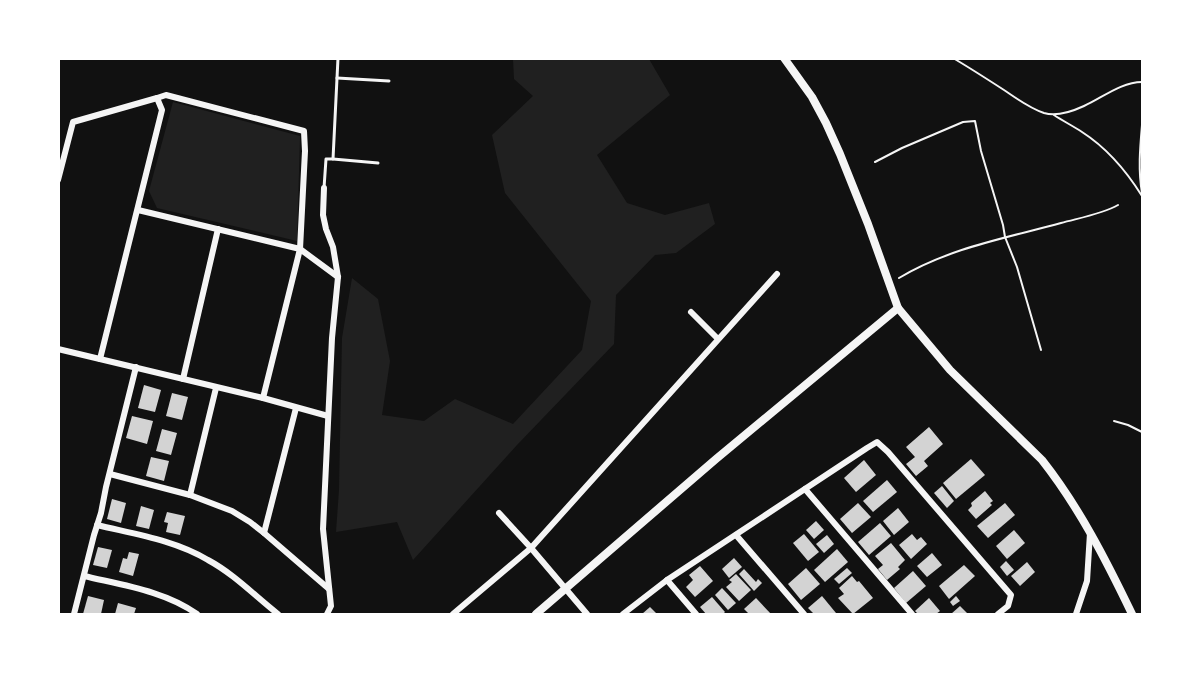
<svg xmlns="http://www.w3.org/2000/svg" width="1201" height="673" viewBox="0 0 1201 673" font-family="Lato,sans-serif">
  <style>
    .green { fill: #202020 }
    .building { fill: #d3d3d3 }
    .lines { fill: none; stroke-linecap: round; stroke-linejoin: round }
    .path { stroke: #f5f5f5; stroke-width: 2 }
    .service { stroke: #f5f5f5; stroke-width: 3 }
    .minor { stroke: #f5f5f5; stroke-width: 6 }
    .tertiary { stroke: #f5f5f5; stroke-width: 8 }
    .secondary { stroke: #f5f5f5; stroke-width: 8 }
  </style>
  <rect width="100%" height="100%" fill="#111"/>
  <g class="green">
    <polygon points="513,59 649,59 670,95 597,155 627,203 665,215 709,203 715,224 676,253 655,255 616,295 614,344 517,445 413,560 397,522 336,532 339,490 342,338 352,278 378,299 390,361 382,415 424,421 455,399 513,424 582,350 591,301 505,193 492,135 533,96 514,79"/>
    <polygon points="173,102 300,136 297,241 157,208 149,191"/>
  </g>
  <g class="building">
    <polygon points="144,385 161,390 155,412 138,408"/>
    <polygon points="172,393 188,397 182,420 166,416"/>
    <polygon points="132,416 153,421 147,444 126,438"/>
    <polygon points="929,427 943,444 924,461 928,466 916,476 906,464 915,457 906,447"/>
    <polygon points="162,429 177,433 171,455 156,451"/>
    <polygon points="151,457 169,461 164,481 146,476"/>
    <polygon points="971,459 985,475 956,499 943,483"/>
    <polygon points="864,460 876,475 856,492 844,478"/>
    <polygon points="887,480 897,492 873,512 863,501"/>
    <polygon points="942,486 954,501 947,508 934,493"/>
    <polygon points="985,491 993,501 990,503 992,505 976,519 968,510 972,506 971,503"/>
    <polygon points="112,499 126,503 121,523 107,519"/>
    <polygon points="858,503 871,517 852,533 840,519"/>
    <polygon points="1005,503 1015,515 988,538 977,526"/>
    <polygon points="141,506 154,510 149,529 136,526"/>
    <polygon points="898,508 909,522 894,535 883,521"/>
    <polygon points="167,512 185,516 180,535 166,532 168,523 164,522"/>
    <polygon points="816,521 824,530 814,539 806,530"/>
    <polygon points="880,523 891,536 869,555 858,542"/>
    <polygon points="1014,530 1025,543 1007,559 996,546"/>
    <polygon points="804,534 819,552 808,561 793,543"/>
    <polygon points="912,534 917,540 921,537 927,544 911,559 899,545"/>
    <polygon points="827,535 834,544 824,553 816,544"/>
    <polygon points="891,543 905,560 898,567 900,569 887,580 878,569 883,565 875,556"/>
    <polygon points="98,547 112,550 107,568 93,565"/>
    <polygon points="837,549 848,562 825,582 814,570"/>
    <polygon points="129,552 139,554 133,576 119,572 123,558 127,559"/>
    <polygon points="932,553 942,565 927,577 917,566"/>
    <polygon points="734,558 742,567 729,578 722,569"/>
    <polygon points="1006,561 1014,570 1007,576 1000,567"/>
    <polygon points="1027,562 1035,572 1020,586 1011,576"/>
    <polygon points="964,565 975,576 949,599 939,586"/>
    <polygon points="700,566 713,581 695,597 686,587 693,580 689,575"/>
    <polygon points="806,568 820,584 801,600 788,584"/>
    <polygon points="847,568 852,573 839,584 834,579"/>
    <polygon points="744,569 756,582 758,579 762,583 754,591 739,574"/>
    <polygon points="913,571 926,586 906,603 894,588"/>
    <polygon points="736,574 751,590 739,601 726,587 732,582 729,580"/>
    <polygon points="852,576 857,582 859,581 873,598 853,614 838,598 844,594 839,588"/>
    <polygon points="722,588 736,603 728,610 715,595"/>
    <polygon points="88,596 104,600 101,614 83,614"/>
    <polygon points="822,596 836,613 834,614 814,614 808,608"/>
    <polygon points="956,596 960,601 953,606 950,602"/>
    <polygon points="712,597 725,612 723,614 706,614 700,607"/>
    <polygon points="756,598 771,614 749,614 744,609"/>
    <polygon points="929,598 940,611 936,614 918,614 915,611"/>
    <polygon points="118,603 136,608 134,614 115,614"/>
    <polygon points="960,606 968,614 951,614"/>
    <polygon points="650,607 657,614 642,614"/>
  </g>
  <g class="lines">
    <g class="path">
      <path d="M 953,58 C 970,68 987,79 1004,90 C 1016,98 1029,108 1044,113 C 1057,117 1071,112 1084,106 C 1102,98 1121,82 1142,82"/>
      <path d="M 1054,115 C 1063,121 1073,126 1082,132 C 1107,148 1127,172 1142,196"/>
      <path d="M 1142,125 C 1140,148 1138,170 1142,193"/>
      <polyline points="875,162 902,148 963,122 975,121 981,151 1003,225 1005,237 1017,267 1041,350"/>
      <path d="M 899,278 C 949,248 1006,238 1061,223 C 1079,218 1102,214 1118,205"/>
      <polyline points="1114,421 1128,425 1142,432"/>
    </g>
    <g class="service">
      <polyline points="337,78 389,81"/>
      <polyline points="333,159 378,163"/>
      <polyline points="324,188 326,159 333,159 338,58"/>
    </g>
    <g class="minor">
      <polyline points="157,98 166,95 304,131 305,151 300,249 263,398"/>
      <polyline points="58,180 73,122 157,98 162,110 100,359"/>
      <polyline points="324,188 323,215 326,229 333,247 338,277 332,338 323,529 331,606 327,614"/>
      <polyline points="138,210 300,249 338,277"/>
      <polyline points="691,312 718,339"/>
      <polyline points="58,349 263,398 328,416"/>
      <polyline points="183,379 218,229"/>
      <polyline points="110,474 190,495 232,511 250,522 264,533 329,589"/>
      <polyline points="805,489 912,614"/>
      <polyline points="190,495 216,388"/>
      <polyline points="499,513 531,548 777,274"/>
      <path d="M 97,525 C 134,534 175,540 208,560 C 234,574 255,596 278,614"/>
      <polyline points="264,533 296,408"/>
      <polyline points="736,535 804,614"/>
      <path d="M 84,576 C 122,585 165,591 197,614"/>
      <polyline points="667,580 696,614"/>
      <polyline points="74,614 94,535 101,513 106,487 136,367"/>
      <polyline points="453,614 531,548 587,614"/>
      <polyline points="623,614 667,580 867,448 877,442 888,452 1011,595 1008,606 998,614"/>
      <polyline points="1076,614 1087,581 1090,533"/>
    </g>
    <polyline class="tertiary" points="536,614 716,459 898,308"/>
    <path class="secondary" d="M 784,58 L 812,97 L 826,123 L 840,154 L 868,224 L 898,308 L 950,370 L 1042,460 C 1079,507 1106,560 1132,614"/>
  </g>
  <rect width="1201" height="673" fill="none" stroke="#ffffff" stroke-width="120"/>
</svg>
